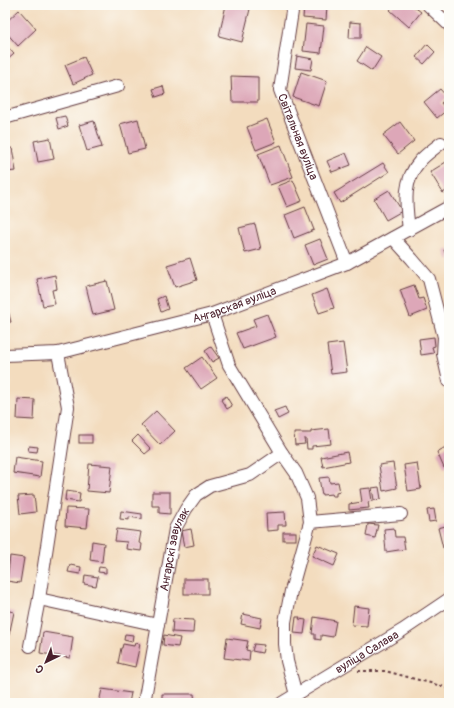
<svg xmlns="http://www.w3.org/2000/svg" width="454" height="708" viewBox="0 0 454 708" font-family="Pangolin,sans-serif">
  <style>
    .building { fill: #dda7b8 }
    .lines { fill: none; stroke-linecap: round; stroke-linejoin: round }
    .minor-casing { stroke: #633b41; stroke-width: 14 }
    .path { stroke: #633b41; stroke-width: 2; stroke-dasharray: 3 3; stroke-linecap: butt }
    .minor { stroke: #fff; stroke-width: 12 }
    .labels { text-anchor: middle; stroke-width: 3; stroke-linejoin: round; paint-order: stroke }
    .street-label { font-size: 12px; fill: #4a1f2b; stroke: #fdfcf7 }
  </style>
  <rect width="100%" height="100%" fill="#fdfcf7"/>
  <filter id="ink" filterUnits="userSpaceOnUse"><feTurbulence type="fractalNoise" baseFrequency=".025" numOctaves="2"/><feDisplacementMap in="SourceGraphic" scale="8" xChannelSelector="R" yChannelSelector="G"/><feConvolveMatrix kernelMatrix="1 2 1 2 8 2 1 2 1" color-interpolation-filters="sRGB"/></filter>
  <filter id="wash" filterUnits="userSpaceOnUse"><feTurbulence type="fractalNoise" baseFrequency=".012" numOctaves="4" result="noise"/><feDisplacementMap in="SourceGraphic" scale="16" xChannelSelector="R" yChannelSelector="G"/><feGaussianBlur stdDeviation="0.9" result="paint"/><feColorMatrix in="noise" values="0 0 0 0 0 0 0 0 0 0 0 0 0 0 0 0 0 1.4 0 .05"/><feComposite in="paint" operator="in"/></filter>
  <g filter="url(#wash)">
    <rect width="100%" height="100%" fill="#f3dcbe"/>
    <g id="blocks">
      <g class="building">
        <polygon points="226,5 250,9 242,42 219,36"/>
        <polygon points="304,5 327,5 326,20 303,18"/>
        <polygon points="394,5 412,5 421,12 409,27 390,10"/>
        <polygon points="441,5 449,5 449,7 447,10"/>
        <polygon points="19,10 36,29 18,46 5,31 5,23"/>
        <polygon points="350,22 361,23 361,38 349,38"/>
        <polygon points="306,24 324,26 321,53 303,51"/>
        <polygon points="5,44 14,54 5,62"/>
        <polygon points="427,44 435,52 424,64 416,57"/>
        <polygon points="366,47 381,57 372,71 357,61"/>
        <polygon points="297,56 313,59 311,70 295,68"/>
        <polygon points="84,57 92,75 73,84 65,65"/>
        <polygon points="301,72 327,81 319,106 293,97"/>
        <polygon points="231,76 258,77 258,102 232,102"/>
        <polygon points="163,86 165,94 156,97 153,89"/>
        <polygon points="440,89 447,97 441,103 447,110 437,118 424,102"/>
        <polygon points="65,116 68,126 59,129 56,118"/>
        <polygon points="138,119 145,149 128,153 120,124"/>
        <polygon points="267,119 276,142 256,150 247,127"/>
        <polygon points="94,121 102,147 87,151 79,125"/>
        <polygon points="400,122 414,141 398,154 383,135"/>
        <polygon points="50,138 54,159 38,162 34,141"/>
        <polygon points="281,145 293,177 270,185 258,154"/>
        <polygon points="12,148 16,171 5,172 5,149"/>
        <polygon points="346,153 351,165 332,172 327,161"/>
        <polygon points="446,162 449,167 449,189 443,193 430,172"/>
        <polygon points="383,163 389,172 340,203 334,193"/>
        <polygon points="293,180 302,201 287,207 278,186"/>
        <polygon points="389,190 402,211 386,220 374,199"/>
        <polygon points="305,207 314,230 294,238 285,215"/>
        <polygon points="255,224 261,249 245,253 239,228"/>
        <polygon points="320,239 328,259 313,265 305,245"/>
        <polygon points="449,248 449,263 444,250"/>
        <polygon points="190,258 197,280 175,287 167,265"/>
        <polygon points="55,275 57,289 52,290 55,304 43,306 37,279"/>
        <polygon points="107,281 114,310 93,315 86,286"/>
        <polygon points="414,285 419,299 423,298 427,310 410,317 400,290"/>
        <polygon points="327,289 334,308 319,313 312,295"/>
        <polygon points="164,296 168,309 161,312 157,299"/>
        <polygon points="5,299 11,322 5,323"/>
        <polygon points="267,314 276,337 243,349 236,333 256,326 253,319"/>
        <polygon points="434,337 435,346 432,347 434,353 421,355 419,339"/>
        <polygon points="343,343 347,372 331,374 327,345"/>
        <polygon points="211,347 219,358 212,362 205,351"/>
        <polygon points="202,357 217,378 201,389 186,368"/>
        <polygon points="226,396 232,406 227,409 221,400"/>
        <polygon points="18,399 35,400 34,420 17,419"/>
        <polygon points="285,407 288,414 278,419 274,411"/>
        <polygon points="156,411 175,431 160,445 141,425"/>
        <polygon points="329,429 331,444 312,446 312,449 307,449 306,439 304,439 305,444 295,445 294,433 311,433 311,431"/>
        <rect x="79" y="435" width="13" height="8"/>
        <polygon points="138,435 151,449 145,454 132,441"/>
        <polygon points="449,445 449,466 444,468 437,452"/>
        <polygon points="29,446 38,447 37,452 28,451"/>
        <polygon points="347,452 349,462 323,467 321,457"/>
        <polygon points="15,457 42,461 40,477 13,473"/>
        <polygon points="393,463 397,488 383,491 379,465"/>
        <polygon points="417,463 421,489 408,491 404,465"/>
        <polygon points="89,464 112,466 109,493 87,491"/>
        <polygon points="329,477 330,483 338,482 340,492 336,493 336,496 332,496 332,494 322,495 319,478"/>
        <polygon points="379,487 381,499 374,500 372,488"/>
        <polygon points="370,488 372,501 368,502 369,508 349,510 349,504 362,502 360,489"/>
        <polygon points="66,491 80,493 79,502 65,500"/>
        <polygon points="152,492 170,492 170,514 159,513 159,506 152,506"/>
        <polygon points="34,495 36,512 20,514 18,496"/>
        <polygon points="66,508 89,509 87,528 65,526"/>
        <polygon points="434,509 436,521 429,522 427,510"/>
        <polygon points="121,511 142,514 142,519 129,517 129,520 120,519"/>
        <polygon points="285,512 286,525 278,525 278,530 267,531 266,513"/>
        <polygon points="368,524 378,525 375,538 366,536"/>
        <polygon points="449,525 449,546 443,548 438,528"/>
        <polygon points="394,528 395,537 403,537 405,549 386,552 384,529"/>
        <polygon points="117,529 141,532 139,543 142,544 141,551 126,549 127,542 115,541"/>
        <polygon points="191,529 194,545 184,547 181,531"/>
        <rect x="283" y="532" width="13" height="8"/>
        <polygon points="92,541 104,543 102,562 90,560"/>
        <polygon points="317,545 339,554 334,566 312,556"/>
        <polygon points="10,556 24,558 20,583 7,581"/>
        <polygon points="70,565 81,567 80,574 68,572"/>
        <polygon points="99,567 106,568 106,573 98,572"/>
        <polygon points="85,575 98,577 96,586 84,584"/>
        <rect x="184" y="579" width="24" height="15"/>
        <polygon points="354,606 369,608 367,626 352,625"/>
        <polygon points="5,610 14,612 9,635 5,634"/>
        <polygon points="243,614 262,618 260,628 241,624"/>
        <polygon points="296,617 300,617 299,619 306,620 304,634 294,633"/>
        <polygon points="314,617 336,621 333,637 321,635 321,640 315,639 315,634 312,634"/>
        <polygon points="173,619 194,620 193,633 172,632"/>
        <polygon points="43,632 73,637 70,658 40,653"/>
        <polygon points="125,634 133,635 132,642 124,640"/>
        <polygon points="164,635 180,638 178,647 163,645"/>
        <polygon points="227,638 248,641 246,650 250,651 249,661 224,658"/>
        <polygon points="135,643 140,644 135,667 118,663 121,648 122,648 123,644 134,646"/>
        <polygon points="254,644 264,645 262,653 252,651"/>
        <polygon points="102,689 131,693 129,703 99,703"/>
        <polygon points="162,694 194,694 195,703 162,703"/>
      </g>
    </g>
  </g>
  <g filter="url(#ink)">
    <use href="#blocks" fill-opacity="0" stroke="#633b41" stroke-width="1"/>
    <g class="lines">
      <defs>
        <g id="minor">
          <path id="s1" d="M 293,5 L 280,90 L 347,263"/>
          <polyline points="428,5 449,25"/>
          <polyline points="5,114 8,117 118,86"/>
          <path d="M 409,230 C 406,205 402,181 420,161 C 426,154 434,149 441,143"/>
          <polyline points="393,238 412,259 429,279 444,337 449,335"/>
          <polyline points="212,314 229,365 282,453 296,473 307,498 310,522 291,591 285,622 285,644 287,661 296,695"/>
          <polyline points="444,337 443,354 449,381"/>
          <path id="s2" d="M 5,355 L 58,353 L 212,314 L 347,263 L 449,207"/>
          <polyline points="310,522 401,514"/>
          <polyline points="39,599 158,625"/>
          <polyline points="30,646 39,599 68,407 58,353"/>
          <path id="s3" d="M 144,703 L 175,529 L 186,509 L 196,495 L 210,486 L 250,475 L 282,453"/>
          <path id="s4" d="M 282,703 L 403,630 L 449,599"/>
        </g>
      </defs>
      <use href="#minor" class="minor-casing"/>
      <polyline class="path" points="358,671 385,671 449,688"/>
      <use href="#minor" class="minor"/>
    </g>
  </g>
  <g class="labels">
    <g class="street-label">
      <text dy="4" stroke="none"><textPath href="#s1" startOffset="136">Світальная вуліца</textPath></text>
      <text dy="4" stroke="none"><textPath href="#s2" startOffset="236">Ангарская вуліца</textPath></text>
      <text dy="4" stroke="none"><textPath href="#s3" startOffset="157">Ангарскі завулак</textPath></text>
      <text dy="4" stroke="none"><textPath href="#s4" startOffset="99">вуліца Салава</textPath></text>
    </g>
  </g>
  <rect width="454" height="708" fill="none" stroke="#fdfcf7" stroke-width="20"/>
  <g transform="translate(46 662) rotate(223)" stroke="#fdfcf7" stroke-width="3" paint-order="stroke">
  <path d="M0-3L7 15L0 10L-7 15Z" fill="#4a1f2b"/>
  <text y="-6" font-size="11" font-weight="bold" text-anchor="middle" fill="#4a1f2b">С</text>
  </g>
</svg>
